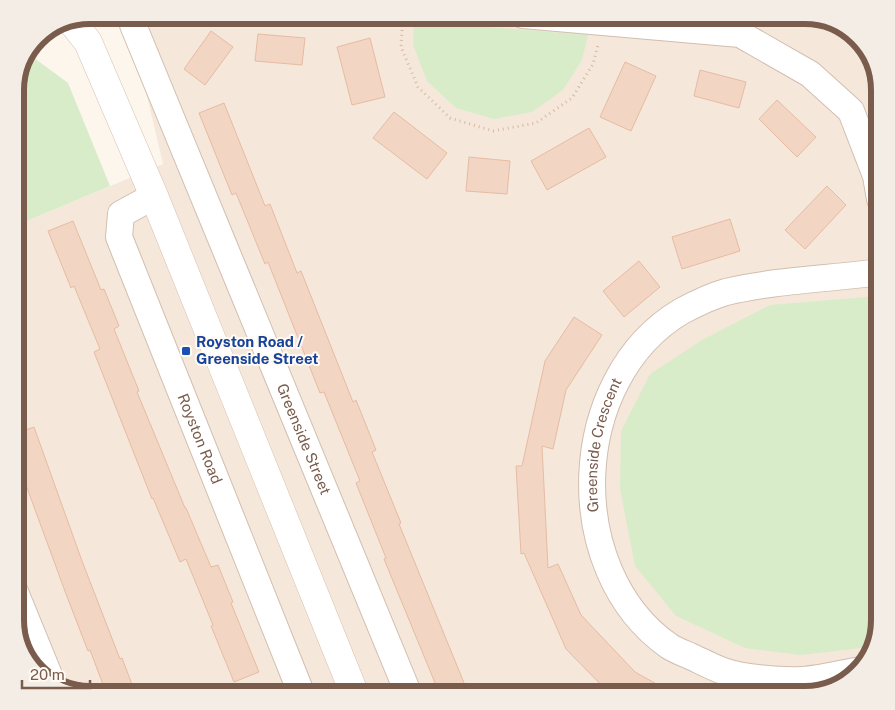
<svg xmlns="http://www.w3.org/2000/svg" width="895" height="710" viewBox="0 0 895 710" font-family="'Public Sans',sans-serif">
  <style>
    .residential { fill: #f5e8da }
    .green { fill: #d8ecc9 }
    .building { fill: #f3d5c3; stroke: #e6bba3 }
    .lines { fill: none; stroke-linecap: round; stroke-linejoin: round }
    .street-casing { stroke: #d1beb0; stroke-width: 28 }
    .secondary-casing { stroke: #d6c0b0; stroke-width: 29 }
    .path { stroke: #d9b8a5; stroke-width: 3; stroke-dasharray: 1 4; stroke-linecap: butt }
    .street { stroke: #fff; stroke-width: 26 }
    .secondary { stroke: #fff; stroke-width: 28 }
    .transit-dot { fill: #1a4fb4; stroke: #fffaf3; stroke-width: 2 }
    .labels { text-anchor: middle; stroke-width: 4; stroke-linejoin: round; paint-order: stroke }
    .transit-label { font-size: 15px; font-weight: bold; fill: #164399; stroke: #fffaf3; text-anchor: start }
    .street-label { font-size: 15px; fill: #7a5c4d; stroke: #fffaf3 }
    .rim { fill: none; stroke: #7a5c4d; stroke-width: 6 }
  </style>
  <rect width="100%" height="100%" fill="#fdf6ec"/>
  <polygon class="residential" points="128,15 726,15 762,19 765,15 805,15 854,33 872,57 880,90 880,620 862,669 838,687 805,695 90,695 41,677 15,625 15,226 163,164"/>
  <g class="green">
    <polygon points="414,21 588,35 582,60 563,90 532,112 494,119 456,108 427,81 413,45"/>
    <polygon points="30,55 68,83 110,186 15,226 15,85"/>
    <polygon points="879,296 880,620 870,647 801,655 745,648 676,616 635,566 620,489 621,431 650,374 702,340 770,305"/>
  </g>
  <g class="building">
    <polygon points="211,31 233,47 205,85 184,69"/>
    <polygon points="258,34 305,38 302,65 255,61"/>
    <polygon points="370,38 385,97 352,105 337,47"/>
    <polygon points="625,62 656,76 631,131 600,117"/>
    <polygon points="700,70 746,82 739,108 694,96"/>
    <polygon points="777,100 816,137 797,157 759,119"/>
    <polygon points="224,103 265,206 270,204 297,273 301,271 353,402 356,400 376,450 372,452 401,523 399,524 469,695 440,695 384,559 386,558 356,483 360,481 324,392 320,393 268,262 265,264 236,193 232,195 199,113"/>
    <polygon points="394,112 447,153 427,179 373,138"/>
    <polygon points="589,128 606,157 547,190 531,161"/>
    <polygon points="469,157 510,161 507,194 466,191"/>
    <polygon points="827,186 846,205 805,249 785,230"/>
    <polygon points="730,219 740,251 682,269 672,237"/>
    <polygon points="73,221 101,290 104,289 119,326 114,329 139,391 137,392 185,508 186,508 211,567 218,565 233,602 231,603 259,672 234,682 211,626 213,625 186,559 180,562 153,498 152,499 94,352 100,349 74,286 71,288 48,231"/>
    <polygon points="639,261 660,287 624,317 603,291"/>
    <polygon points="574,317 602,335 566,390 553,449 542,446 548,568 558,564 581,615 635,672 676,695 611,695 566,649 524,553 521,554 516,466 522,466 545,361"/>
    <polygon points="34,427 82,561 120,659 122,658 136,695 107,695 90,650 88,651 66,594 15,455 15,434"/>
  </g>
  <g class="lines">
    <defs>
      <g id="street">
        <path id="s1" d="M 134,15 L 133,25 L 409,695"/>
        <polyline points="523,15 740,34 810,74 851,111 876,176 880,199"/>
        <path id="s2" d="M 154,196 L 121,214 L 119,237 L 302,695"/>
        <polyline points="15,592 51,680"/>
        <path id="s3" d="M 861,670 C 842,673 821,679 802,680 C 781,681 743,678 723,671 C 712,667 701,661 690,656 C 683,653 675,650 669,646 C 561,570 568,378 682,311 C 695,304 712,296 726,292 C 776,280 829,279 880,272"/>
      </g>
      <polyline id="secondary" points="72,22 88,42 154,196 355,695"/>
    </defs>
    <use href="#street" class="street-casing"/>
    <use href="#secondary" class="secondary-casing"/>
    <polyline class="path" points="403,15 401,47 418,87 450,118 493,131 536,123 572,98 593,64 598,45"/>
    <use href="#street" class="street"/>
    <use href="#secondary" class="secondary"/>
  </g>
  <rect class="transit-dot" x="181" y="346" width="10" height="10" rx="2.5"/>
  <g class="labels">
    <g class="transit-label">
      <text x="196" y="347">Royston Road /<tspan x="196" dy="17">Greenside Street</tspan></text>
    </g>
    <g class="street-label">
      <text dy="5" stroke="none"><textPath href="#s2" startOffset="278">Royston Road</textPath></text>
      <text dy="5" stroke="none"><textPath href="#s1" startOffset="458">Greenside Street</textPath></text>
      <text dy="5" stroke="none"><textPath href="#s3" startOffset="426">Greenside Crescent</textPath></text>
    </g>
  </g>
  <path d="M0 0H895V710H0ZM90 24H805A66 66 0 0 1 871 90V620A66 66 0 0 1 805 686H90A66 66 0 0 1 24 620V90A66 66 0 0 1 90 24Z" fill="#f4ede6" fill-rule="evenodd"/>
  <path class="rim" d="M90 24H805A66 66 0 0 1 871 90V620A66 66 0 0 1 805 686H90A66 66 0 0 1 24 620V90A66 66 0 0 1 90 24Z"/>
  <path d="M22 680v8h68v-8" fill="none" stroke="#7a5c4d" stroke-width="2.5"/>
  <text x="30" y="680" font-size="15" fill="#7a5c4d" stroke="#fffaf3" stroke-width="4" paint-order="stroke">20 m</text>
</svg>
